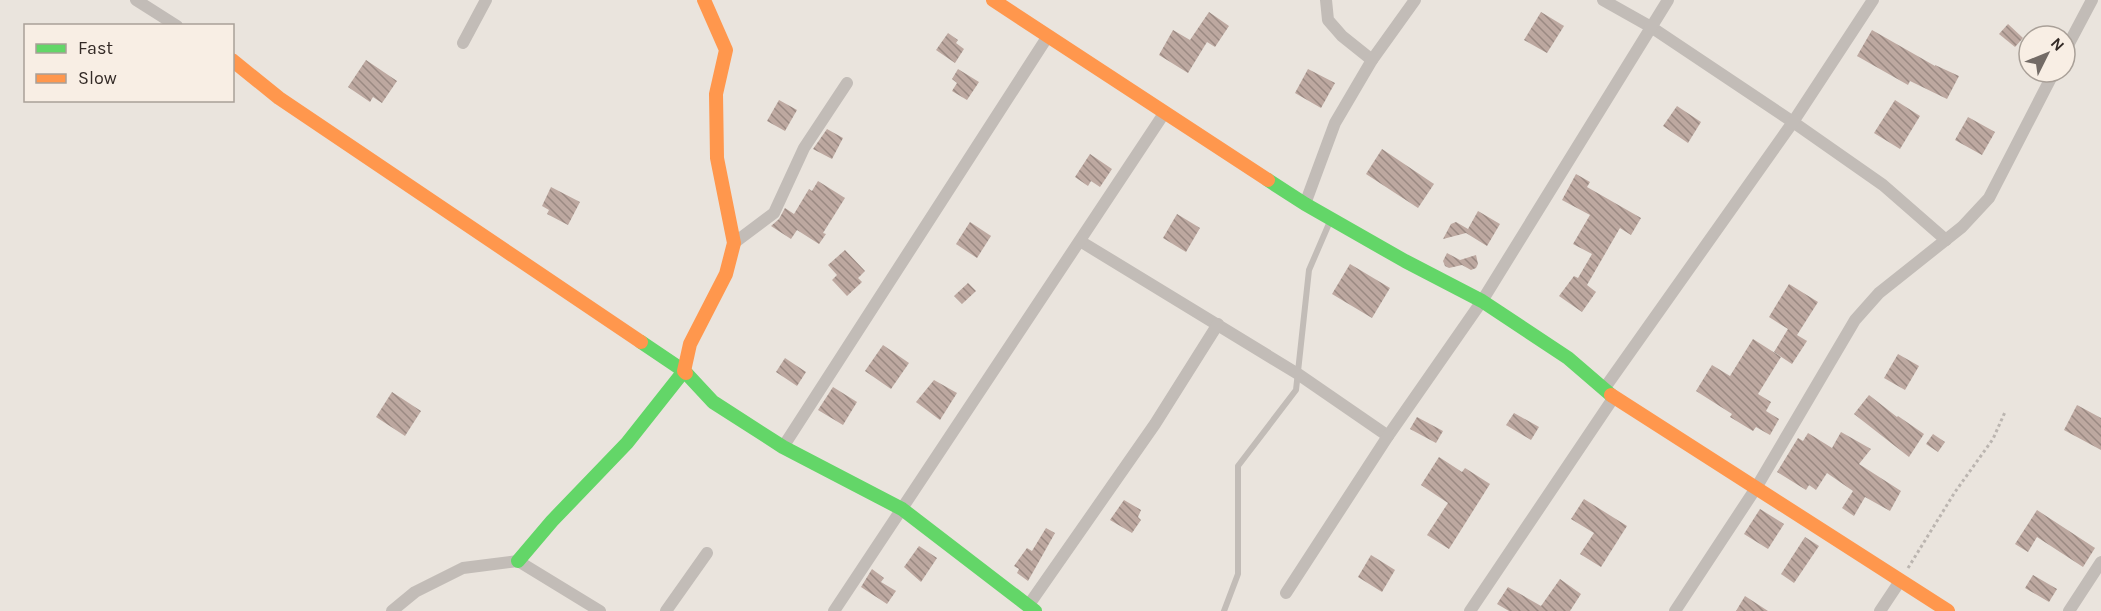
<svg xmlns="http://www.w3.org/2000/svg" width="2101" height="611" viewBox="0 0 2101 611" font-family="Karla,sans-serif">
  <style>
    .building { fill: url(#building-back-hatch) }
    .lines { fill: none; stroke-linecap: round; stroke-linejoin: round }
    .path { stroke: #bbb5b0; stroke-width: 3; stroke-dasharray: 3 3; stroke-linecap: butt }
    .lane { stroke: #c2bcb7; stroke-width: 6 }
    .street { stroke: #c2bcb7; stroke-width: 12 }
    .fast { stroke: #63d668; stroke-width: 14 }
    .slow { stroke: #ff974d; stroke-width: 14 }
  </style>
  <defs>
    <pattern id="building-back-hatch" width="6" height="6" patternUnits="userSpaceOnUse" patternTransform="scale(1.5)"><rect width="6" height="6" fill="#bda8a0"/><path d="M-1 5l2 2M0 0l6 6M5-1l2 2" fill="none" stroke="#9a8982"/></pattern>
  </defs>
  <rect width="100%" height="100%" fill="#eae4dd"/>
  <g class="building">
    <polygon points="1209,12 1229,26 1215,47 1207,42 1188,73 1159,55 1173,30 1190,40"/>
    <polygon points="1541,12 1564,26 1547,53 1524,40"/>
    <polygon points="2008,24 2023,38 2015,47 1999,34"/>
    <polygon points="1872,30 1935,66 1935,65 1959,76 1947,99 1910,81 1908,85 1857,56"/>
    <polygon points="948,33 958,40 956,43 964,49 955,63 936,50"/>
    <polygon points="366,60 397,81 382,103 373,97 370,102 348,87"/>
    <polygon points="958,69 979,82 967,100 952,91 957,83 952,79"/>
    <polygon points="1308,69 1335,83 1321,108 1295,93"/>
    <polygon points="779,100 797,110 785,131 767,121"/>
    <polygon points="1895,100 1920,116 1900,149 1874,133"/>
    <polygon points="1677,106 1701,122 1688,143 1663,126"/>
    <polygon points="1968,117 1995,132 1982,155 1955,140"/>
    <polygon points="827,129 843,138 832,159 813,149"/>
    <polygon points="1382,149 1434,184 1418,208 1366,174"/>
    <polygon points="1090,154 1112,169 1100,187 1091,181 1088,186 1075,177"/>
    <polygon points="1576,174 1590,182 1587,187 1641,218 1631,235 1620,228 1587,285 1596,292 1582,312 1559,296 1574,276 1578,278 1592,254 1573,244 1590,215 1562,200"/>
    <polygon points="818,181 845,198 823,233 826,234 819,244 797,230 791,239 771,226 779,219 785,208 794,214 809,189 812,191"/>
    <polygon points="551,187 580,202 568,225 547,214 549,210 542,206"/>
    <polygon points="1478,211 1500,224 1487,246 1466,233 1443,239 1451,224 1456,222 1468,229"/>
    <polygon points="1177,214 1200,228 1186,252 1163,238"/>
    <polygon points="970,222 991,236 977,258 956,244"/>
    <polygon points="845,250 865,271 858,278 862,282 847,296 832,280 837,275 828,265"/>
    <polygon points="1447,253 1460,260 1476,255 1478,264 1476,268 1471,270 1462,265 1449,268 1445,266 1443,261"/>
    <polygon points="1350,264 1390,288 1372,318 1332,294"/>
    <polygon points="968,283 976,291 962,304 954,296"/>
    <polygon points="1789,284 1818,302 1797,335 1807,341 1792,364 1774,352 1788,329 1769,317"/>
    <polygon points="1753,339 1781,357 1758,394 1771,402 1766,411 1779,419 1770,435 1756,427 1753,431 1730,417 1732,414 1696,391 1712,365 1730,376"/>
    <polygon points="883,345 909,363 891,389 865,371"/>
    <polygon points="1898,354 1919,366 1905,390 1884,378"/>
    <polygon points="785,358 806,372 797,386 776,372"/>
    <polygon points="934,380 957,393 940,420 916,402"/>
    <polygon points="833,387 857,402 843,425 818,410"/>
    <polygon points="392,392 421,411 405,436 376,417"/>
    <polygon points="1869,395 1897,417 1898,416 1924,434 1909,457 1854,414"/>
    <polygon points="2077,405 2101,418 2101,450 2064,430"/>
    <polygon points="1514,413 1539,427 1531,440 1506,425"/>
    <polygon points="1417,417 1443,431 1436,443 1410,429"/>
    <polygon points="1841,432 1871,449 1859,464 1901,491 1890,511 1865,497 1854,516 1842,508 1853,491 1827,473 1816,490 1809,485 1806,490 1777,472 1798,438 1803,441 1808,433 1832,448"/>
    <polygon points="1933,434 1945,442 1938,452 1926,444"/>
    <polygon points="1439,457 1462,472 1465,468 1490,484 1449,549 1427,535 1448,503 1421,485"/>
    <polygon points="1584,499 1627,526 1601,567 1580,554 1594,533 1571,519"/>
    <polygon points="1124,500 1141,510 1138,517 1141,520 1132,533 1110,520"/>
    <polygon points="1760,509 1784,524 1768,549 1744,534"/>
    <polygon points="2037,510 2095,548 2083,567 2037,537 2028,552 2015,544"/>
    <polygon points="1046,528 1055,533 1028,581 1017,573 1019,569 1014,566 1027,548 1032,551"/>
    <polygon points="1805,537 1819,546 1794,583 1781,574"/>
    <polygon points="919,546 937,558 921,582 904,567"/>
    <polygon points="1371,555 1395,570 1382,592 1358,577"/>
    <polygon points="872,569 884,578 881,582 896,591 887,604 861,587"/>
    <polygon points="2033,575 2057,589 2049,602 2025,588"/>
    <polygon points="1560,579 1581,594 1570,611 1509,611 1497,604 1508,587 1541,606"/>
    <polygon points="1745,596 1768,611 1736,611"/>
  </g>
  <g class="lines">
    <polyline class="path" points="1908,568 1955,492 1993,439 2005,412"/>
    <polyline class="lane" points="1224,611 1238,574 1238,466 1296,390 1309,270 1331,219"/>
    <g class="street">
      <polyline points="136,0 177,26"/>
      <polyline points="1326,0 1328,20 1342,36 1372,60"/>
      <polyline points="1603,0 1651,27 1793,122 1883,185 1946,240"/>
      <polyline points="463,43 486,0"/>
      <polyline points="2065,51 2092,0"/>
      <polyline points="1305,204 1335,123 1372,60 1415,0"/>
      <polyline points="1080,241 1298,374 1388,436"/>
      <polyline points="734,243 774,213 804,148 847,83"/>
      <polyline points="1604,389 1793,122 1873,0"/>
      <polyline points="783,447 1048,36"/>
      <polyline points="1286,593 1388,436 1482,301 1668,0"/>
      <polyline points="1028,606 1155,424 1218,324"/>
      <polyline points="392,611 415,592 463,568 518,561 600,611"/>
      <polyline points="666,611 707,553"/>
      <polyline points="834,611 1165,112"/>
      <polyline points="1470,611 1614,397"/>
      <polyline points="1675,611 1756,488 1855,320 1879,293 1962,227 1989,198 2054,72"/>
      <polyline points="1880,611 1900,581"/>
      <polyline points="2069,611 2101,562"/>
    </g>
    <g class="fast">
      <polyline points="1268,180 1305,204 1405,261 1482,301 1568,358 1611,395"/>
      <polyline points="686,373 713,402 783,447 902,509 1035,611"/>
      <polyline points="518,561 552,521 627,443 684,371 641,342"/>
    </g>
    <g class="slow">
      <polyline points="993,0 1268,180"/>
      <polyline points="232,60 279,98 641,342"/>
      <polyline points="686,373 684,371 690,344 726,274 734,243 717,158 716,94 726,50 704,0"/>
      <polyline points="1611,395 1948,611"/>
    </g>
  </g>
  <rect x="24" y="24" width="210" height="78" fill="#f8eee4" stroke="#a9a098" stroke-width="1.5"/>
  <rect x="36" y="44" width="30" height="9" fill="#63d668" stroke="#a9a098" stroke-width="1.5"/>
  <text x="78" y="54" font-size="18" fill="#332a26">Fast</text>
  <rect x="36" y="74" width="30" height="9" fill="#ff974d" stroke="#a9a098" stroke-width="1.5"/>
  <text x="78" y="84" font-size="18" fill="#332a26">Slow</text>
  <g transform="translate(2047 54) rotate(47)"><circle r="28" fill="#f8eee4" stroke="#a9a098" stroke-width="1.5"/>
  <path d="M0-4.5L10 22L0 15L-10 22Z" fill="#736b66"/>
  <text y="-9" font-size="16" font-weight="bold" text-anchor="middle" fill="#332a26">N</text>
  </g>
</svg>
